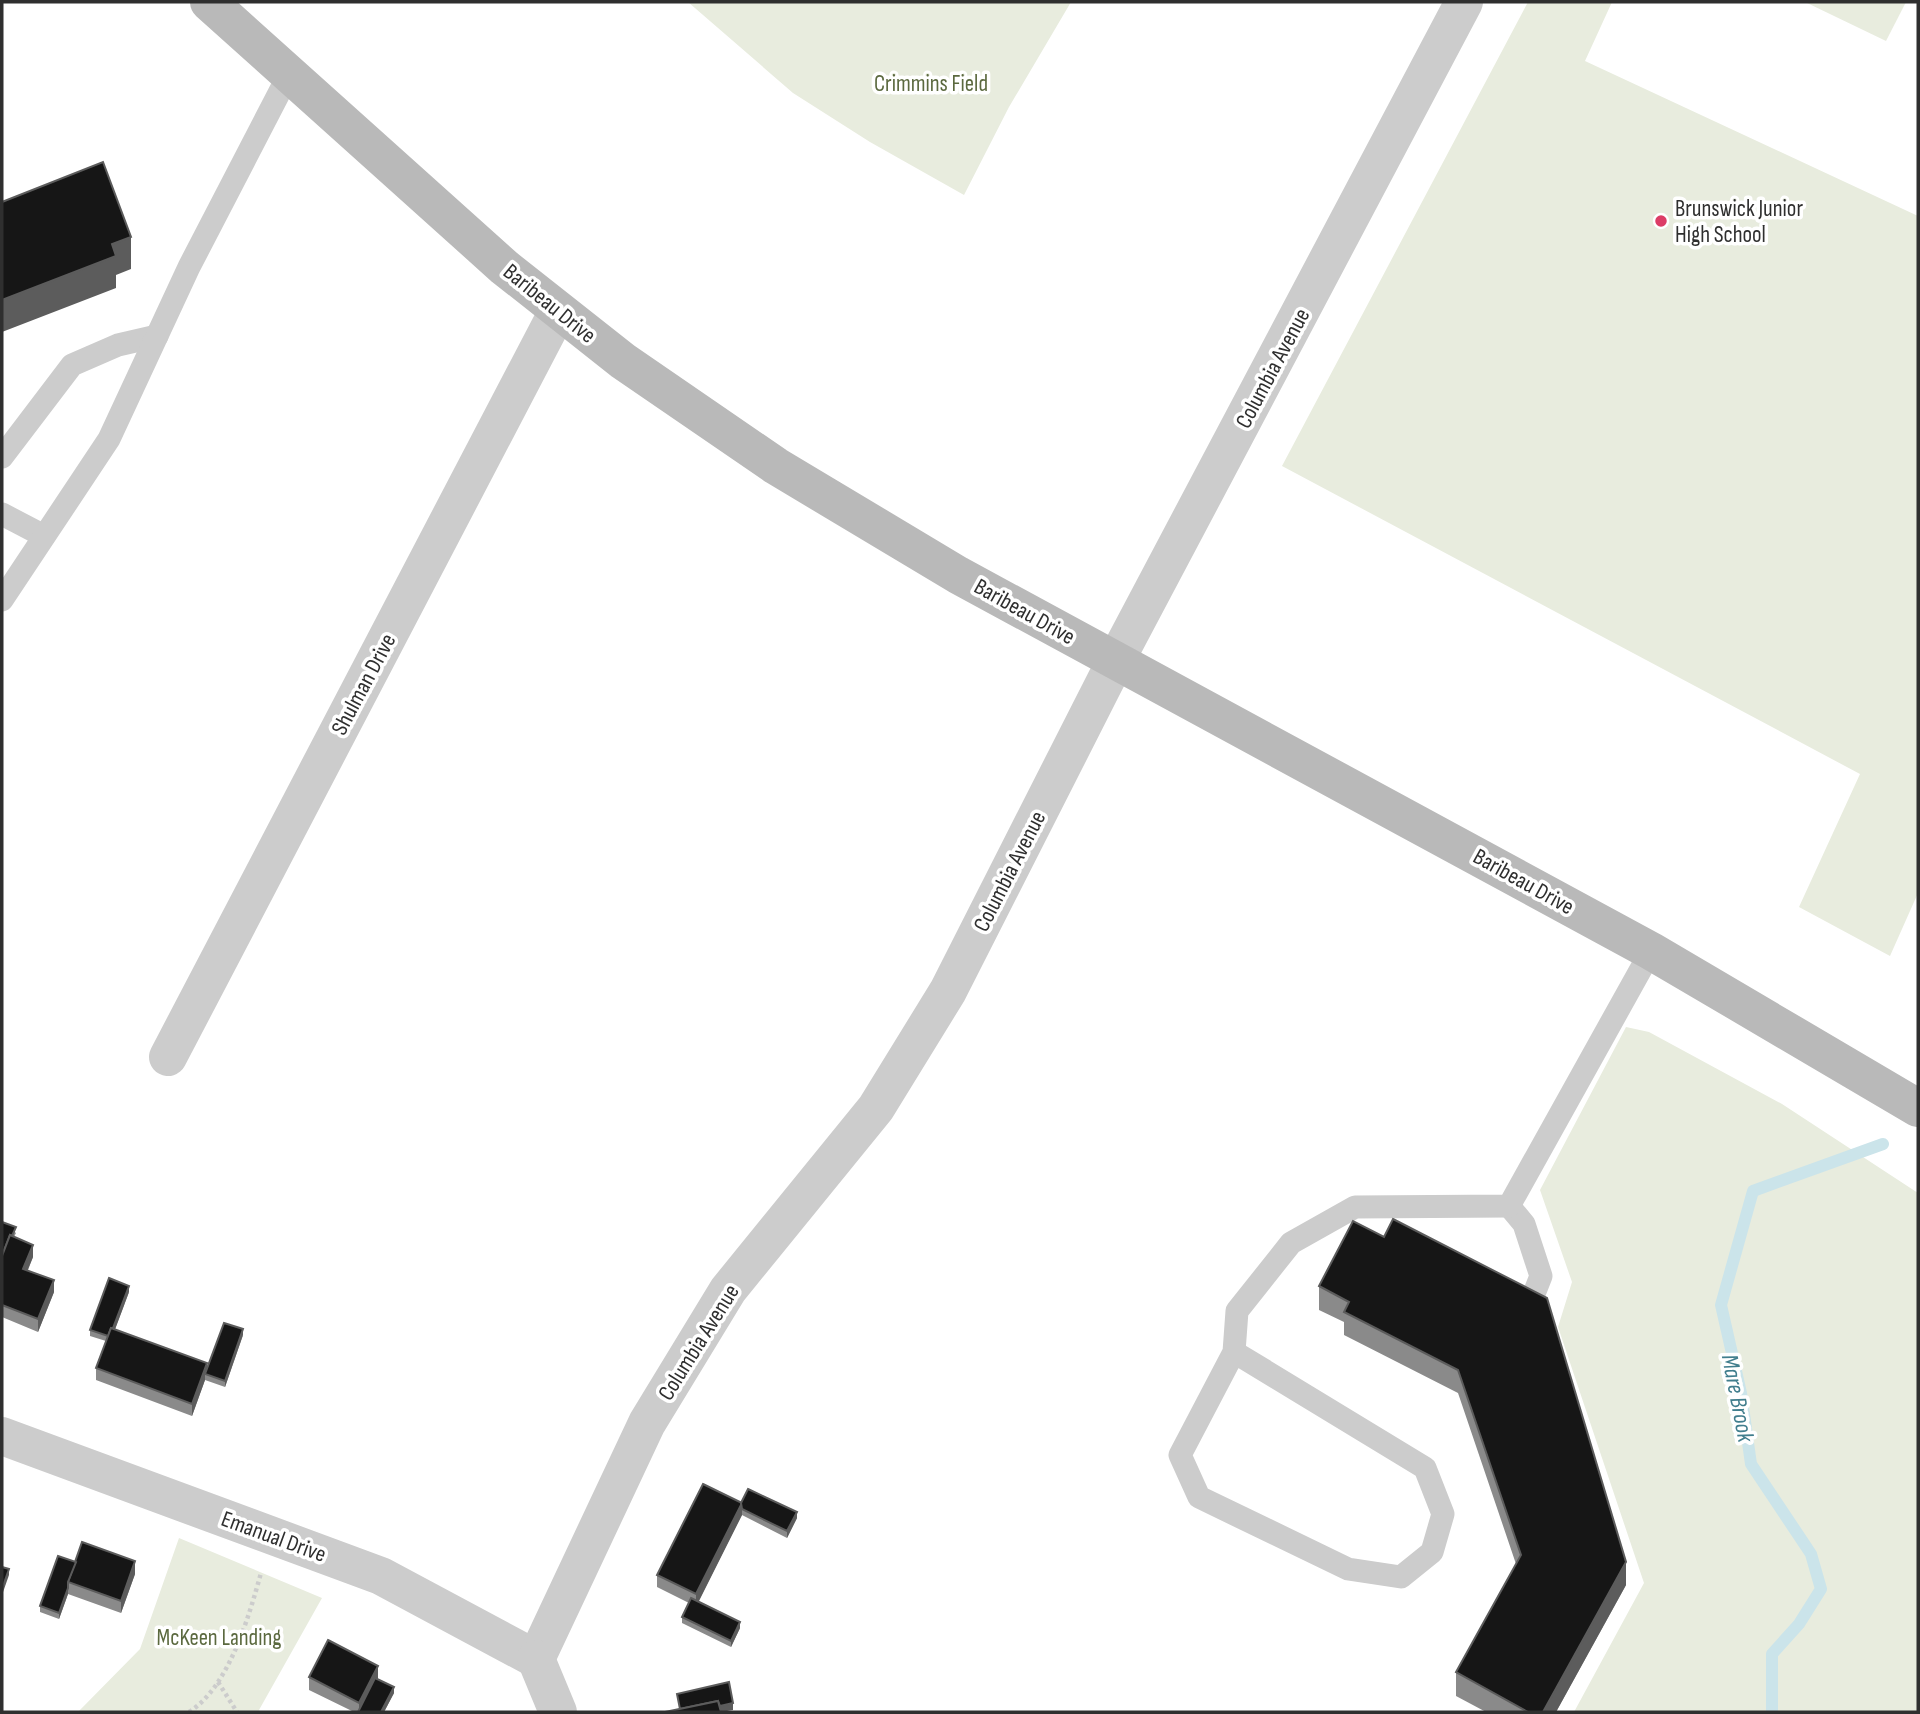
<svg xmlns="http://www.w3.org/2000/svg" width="1920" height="1714" viewBox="0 0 1920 1714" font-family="'Sofia Sans Condensed',sans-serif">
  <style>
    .green { fill: #e8ecde }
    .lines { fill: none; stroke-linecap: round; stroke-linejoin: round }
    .stream { stroke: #cbe4ea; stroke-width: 12 }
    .path { stroke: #ccc; stroke-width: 4.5; stroke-dasharray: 3.5 3.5; stroke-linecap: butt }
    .lane { stroke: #ccc; stroke-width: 23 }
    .street { stroke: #ccc; stroke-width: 38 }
    .secondary { stroke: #b9b9b9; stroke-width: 38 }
    .wall { fill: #8a8a8a }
    .shaded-wall { fill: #5c5c5c }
    .building { fill: #161616; stroke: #5c5c5c; stroke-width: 2 }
    .poi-dot { fill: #dc3c66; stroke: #fff; stroke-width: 2.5 }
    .labels { text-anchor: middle; stroke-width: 7; stroke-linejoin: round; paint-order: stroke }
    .park-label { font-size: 23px; fill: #5b693f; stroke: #fff }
    .poi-label { font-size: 23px; fill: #2f2f2f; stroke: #fff; text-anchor: start }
    .street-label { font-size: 23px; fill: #2f2f2f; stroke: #fff }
    .water-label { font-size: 24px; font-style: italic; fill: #417e8d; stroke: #fff }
  </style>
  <rect width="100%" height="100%" fill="#fff"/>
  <g class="green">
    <polygon points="688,2 1071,2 1009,107 964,195 870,142 793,93"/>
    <polygon points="1528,2 1612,2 1585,61 1918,216 1918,893 1890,956 1799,907 1860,774 1282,466"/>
    <polygon points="1805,2 1906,2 1886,41"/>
    <polygon points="1626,1027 1649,1032 1782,1104 1918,1193 1918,1712 1574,1712 1644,1583 1558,1327 1572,1282 1540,1190"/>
    <polygon points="179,1538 322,1598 259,1710 261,1712 78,1712 140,1649"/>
  </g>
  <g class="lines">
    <polyline class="stream" points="1772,1712 1772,1654 1799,1624 1821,1589 1811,1554 1751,1464 1741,1393 1721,1305 1753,1191 1883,1144"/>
    <g class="path">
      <polyline points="218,1682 237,1712"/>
      <path d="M 189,1712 C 229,1687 249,1616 261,1573"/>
    </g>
    <g class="lane">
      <polyline points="2,457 72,365 118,345 157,336"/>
      <polyline points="2,514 44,536"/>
      <polyline points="2,600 109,439 189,267 289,74"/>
      <polyline points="1509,1206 1524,1224 1541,1276 1530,1304"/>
      <polyline points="1234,1352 1180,1455 1199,1497 1348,1569 1401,1577 1432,1552 1443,1514 1425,1468 1234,1352 1237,1311 1291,1243 1355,1207 1509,1206 1651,951"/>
    </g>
    <g class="street">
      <polyline points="168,1057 558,311"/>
      <polyline points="2,1436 381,1576 536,1659"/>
      <polyline points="536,1659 647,1423 728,1290 876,1108 948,991 1116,660 1464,2"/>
      <polyline points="536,1659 558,1712"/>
    </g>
    <polyline class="secondary" points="209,2 504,267 623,361 776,466 958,575 1651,951 1918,1108"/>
  </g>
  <g class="wall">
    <polygon points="1353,1221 1626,1585 1556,1712 1486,1712 1456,1696 1456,1672 1516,1564 1458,1393 1344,1335 1344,1322 1319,1310 1319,1286"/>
    <polygon points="2,1222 16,1233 14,1237 33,1257 28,1270 54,1292 38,1332 2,1317"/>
    <polygon points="129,1292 115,1329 207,1369 243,1335 225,1387 205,1380 192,1416 96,1380 96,1368 106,1341 90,1336 90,1330"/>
    <polygon points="741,1503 797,1518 787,1538 742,1515 698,1602 740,1628 731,1647 682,1623 682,1617 689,1603 657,1587 657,1575"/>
    <polygon points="76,1562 135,1574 121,1613 68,1594 59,1619 40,1612 40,1606"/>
    <polygon points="309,1677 378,1678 378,1679 394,1693 384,1712 354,1712 309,1690"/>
  </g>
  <g class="shaded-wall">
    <polygon points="131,237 131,269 116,275 116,288 2,332 2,300 112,244"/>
    <polygon points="33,1245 33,1257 23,1281 23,1269"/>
    <polygon points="54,1280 54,1292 38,1332 38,1319"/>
    <polygon points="129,1286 129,1292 110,1343 110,1337"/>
    <polygon points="243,1329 243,1335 225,1387 225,1381"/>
    <polygon points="207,1363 207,1374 205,1374 205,1380 192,1416 192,1404"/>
    <polygon points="742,1503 742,1515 696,1607 696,1594"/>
    <polygon points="797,1512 797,1518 787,1538 787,1531"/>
    <polygon points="135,1561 135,1574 121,1613 121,1601"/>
    <polygon points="1626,1562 1626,1585 1556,1712 1543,1712"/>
    <polygon points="9,1569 9,1575 2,1595 2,1589"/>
    <polygon points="68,1588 68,1594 59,1619 59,1613"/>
    <polygon points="740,1622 740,1628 731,1647 731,1641"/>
    <polygon points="378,1666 378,1678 360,1712 359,1712 359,1703"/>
    <polygon points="394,1687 394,1693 384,1712 381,1712"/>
    <polygon points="733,1703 733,1710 721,1712 692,1712"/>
  </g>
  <g class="building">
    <polygon points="103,162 131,237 112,244 116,256 2,300 2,202"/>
    <polygon points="1393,1219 1547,1298 1626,1562 1543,1712 1528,1712 1456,1672 1521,1555 1458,1370 1344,1312 1349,1302 1319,1286 1353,1221 1384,1237"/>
    <polygon points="2,1222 16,1227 12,1236 10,1235 2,1256"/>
    <polygon points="10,1235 33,1245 23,1269 54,1280 38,1319 2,1305 2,1256"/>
    <polygon points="109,1278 129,1286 113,1328 111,1328 108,1336 90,1330"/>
    <polygon points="224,1323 243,1329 225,1381 205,1374"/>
    <polygon points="111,1328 207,1363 192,1404 96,1368"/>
    <polygon points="703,1484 742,1503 696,1594 657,1575"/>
    <polygon points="748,1489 797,1512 787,1531 742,1509 741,1503"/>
    <polygon points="82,1542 135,1561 121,1601 68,1582"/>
    <polygon points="58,1556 76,1562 68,1582 68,1588 59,1613 40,1606"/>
    <polygon points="2,1567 9,1569 2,1589"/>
    <polygon points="691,1598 740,1622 731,1641 682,1617"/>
    <polygon points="328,1640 378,1666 359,1703 309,1677"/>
    <polygon points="375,1678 394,1687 381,1712 358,1712"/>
    <polygon points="729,1682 733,1703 720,1706 718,1701 680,1709 677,1694"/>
    <polygon points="718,1701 721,1712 665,1712"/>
  </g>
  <circle class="poi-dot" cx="1661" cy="221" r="7"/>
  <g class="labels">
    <g class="park-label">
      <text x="931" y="91">Crimmins Field</text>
      <text x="219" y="1645">McKeen Landing</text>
    </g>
    <g class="poi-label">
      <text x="1675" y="216">Brunswick Junior<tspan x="1675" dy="26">High School</tspan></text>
    </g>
    <g class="street-label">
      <text transform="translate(550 303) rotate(39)" y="8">Baribeau Drive</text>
      <text transform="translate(1272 368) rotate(-62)" y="8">Columbia Avenue</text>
      <text transform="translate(1025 611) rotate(29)" y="8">Baribeau Drive</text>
      <text transform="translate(363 684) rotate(-62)" y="8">Shulman Drive</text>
      <text transform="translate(1009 871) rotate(-63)" y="8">Columbia Avenue</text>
      <text transform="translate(1524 881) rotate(29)" y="8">Baribeau Drive</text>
      <text transform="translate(698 1342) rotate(-58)" y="8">Columbia Avenue</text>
      <text transform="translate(274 1536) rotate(20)" y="8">Emanual Drive</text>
    </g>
    <g class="water-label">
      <text transform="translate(1738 1398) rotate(79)" y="8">Mare Brook</text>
    </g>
  </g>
  <rect width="1920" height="1714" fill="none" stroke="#2f2f2f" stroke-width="7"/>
</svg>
